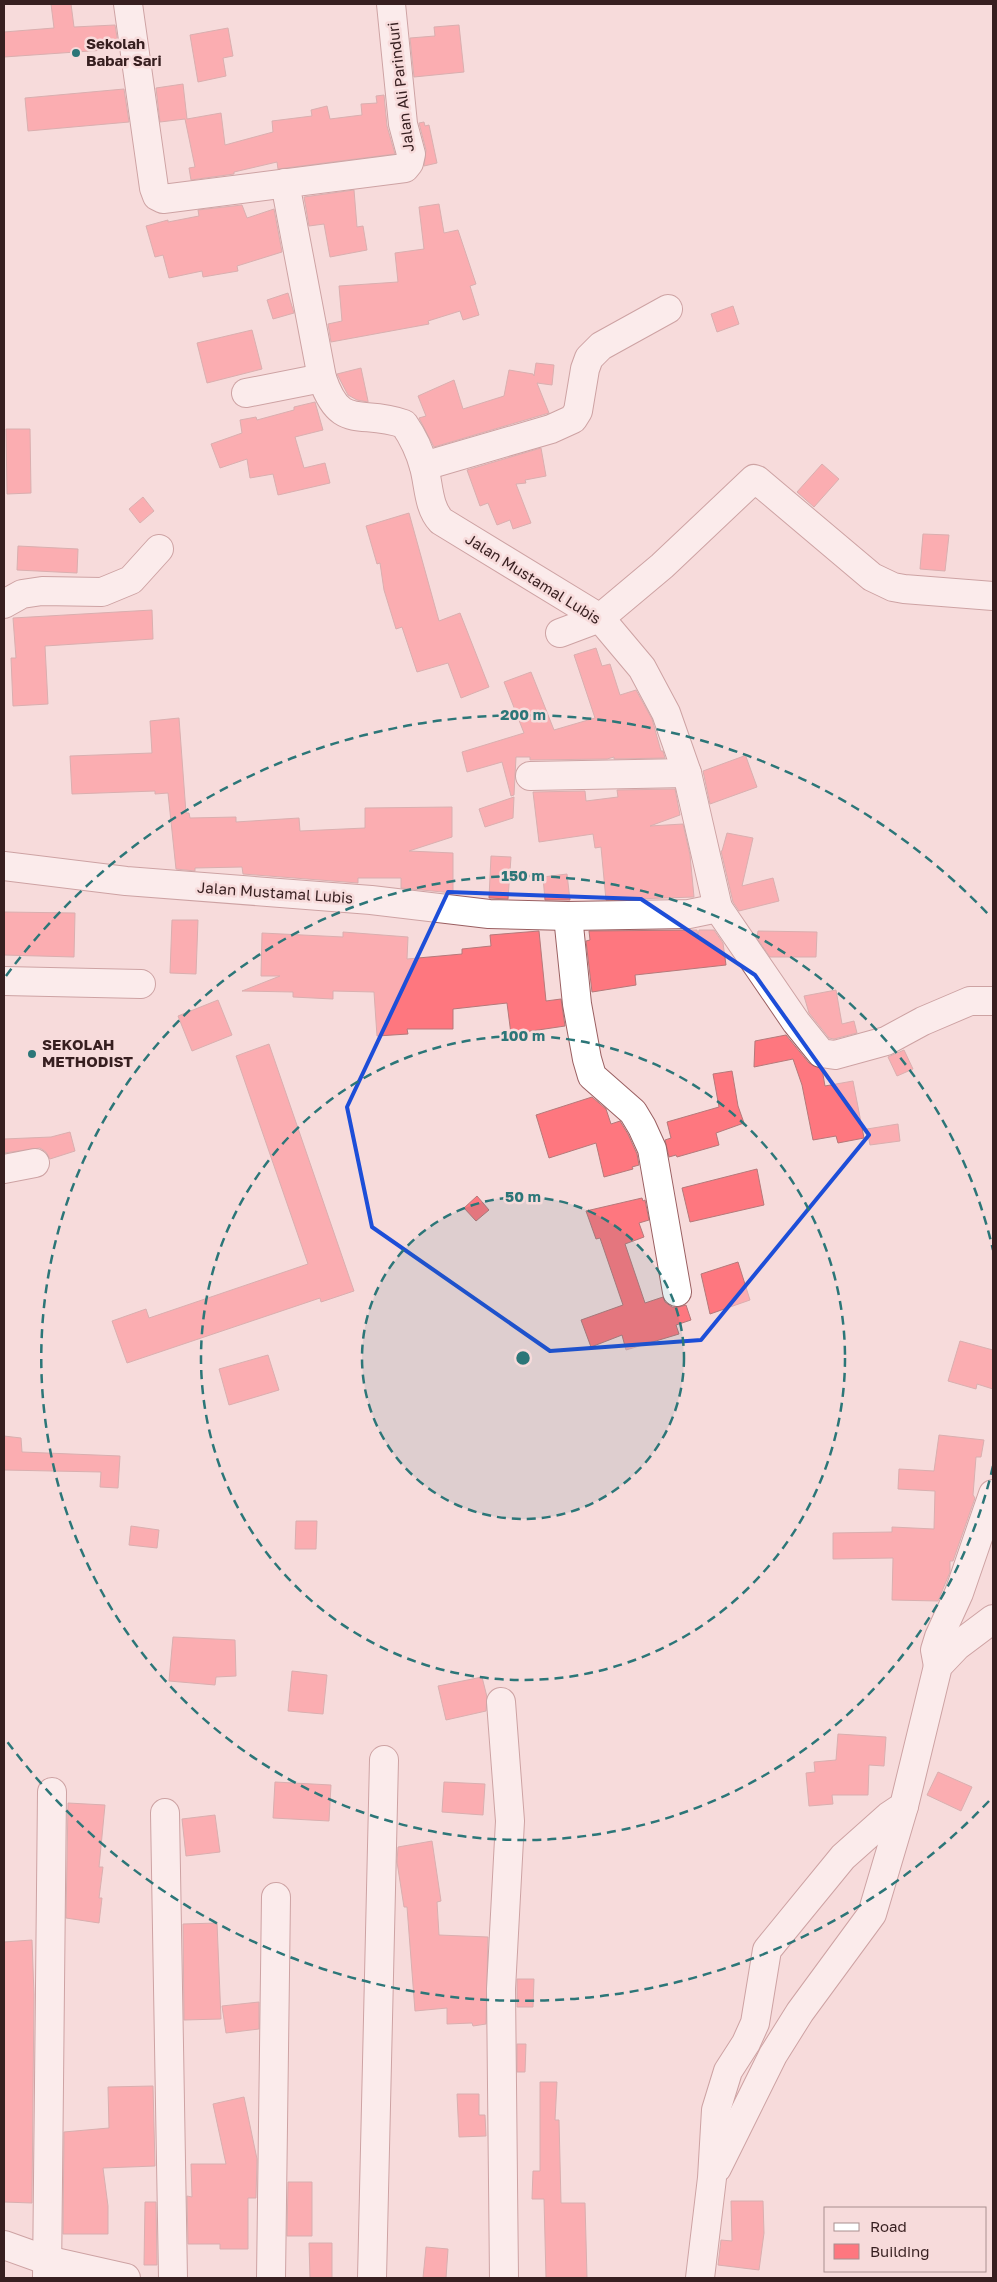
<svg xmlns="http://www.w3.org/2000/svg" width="997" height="2282" viewBox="0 0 997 2282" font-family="'Golos Text',sans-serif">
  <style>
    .building { fill: #fe777f; stroke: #b5797a }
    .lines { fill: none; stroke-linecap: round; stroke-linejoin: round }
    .minor-casing { stroke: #9a5f61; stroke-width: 30 }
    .major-casing { stroke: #9a5f61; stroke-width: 30 }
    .minor { stroke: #fff; stroke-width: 28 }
    .major { stroke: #fff; stroke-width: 28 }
    .marked { fill: none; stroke: #1d4ed8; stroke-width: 4; stroke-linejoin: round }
    .ring { fill: none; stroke: #2c7678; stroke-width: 2.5; stroke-dasharray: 9 6 }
    .poi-dot { fill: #2c7678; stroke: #f7dbdb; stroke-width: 2 }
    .labels { text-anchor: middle; stroke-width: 5; stroke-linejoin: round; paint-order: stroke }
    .poi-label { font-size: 15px; font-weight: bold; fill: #371f20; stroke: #f7dbdb; text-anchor: start }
    .street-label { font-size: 15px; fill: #371f20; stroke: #f7dbdb }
    .centre { fill: #2c7678; stroke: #f7dbdb; stroke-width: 2.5 }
    .ring-label { font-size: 15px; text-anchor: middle; font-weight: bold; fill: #2c7678; stroke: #f7dbdb; stroke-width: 5; stroke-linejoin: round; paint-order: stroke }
  </style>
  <rect width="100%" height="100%" fill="#f7dbdb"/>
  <g class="building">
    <polygon points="51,4 71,4 74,27 115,25 119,49 4,57 4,32 54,28"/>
    <polygon points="459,25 464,72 414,77 410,38 435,36 434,27"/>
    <polygon points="228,28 233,56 223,58 226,76 198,82 190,35"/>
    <polygon points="183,84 187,119 221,113 225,145 273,132 272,121 312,116 311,110 327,106 330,119 362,115 361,104 377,103 376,96 384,95 387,126 395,154 278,169 277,162 234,172 234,174 191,180 189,168 195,167 185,119 160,122 156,88"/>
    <polygon points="124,89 129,122 28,131 25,98"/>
    <polygon points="424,122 425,126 429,125 437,163 424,166 426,150 419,123"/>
    <polygon points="354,190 357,227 363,226 367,250 330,257 324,224 309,226 304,197"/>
    <polygon points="439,204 444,233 458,230 476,284 470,286 479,315 463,320 460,311 428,321 429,324 331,342 328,324 342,321 339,286 398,282 395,253 424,249 419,207"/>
    <polygon points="242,205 247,218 274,209 282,252 237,266 238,271 203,277 202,271 169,278 163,255 155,257 146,226 168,220 168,222 199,216 198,210"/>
    <polygon points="288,293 294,313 273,319 267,300"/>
    <polygon points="733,306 739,324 717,332 711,314"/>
    <polygon points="252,330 262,369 207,383 197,343"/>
    <polygon points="536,363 554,365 552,385 537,383 549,413 434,447 419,418 426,416 418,396 454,380 463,409 504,396 509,370 533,374 534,376"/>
    <polygon points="361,368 368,401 368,402 357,400 348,395 337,374"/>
    <polygon points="315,402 323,430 295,437 304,468 325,463 330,483 278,495 273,474 250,478 247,459 220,468 211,444 242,433 240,420 256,417 257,420 294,410 294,407"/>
    <polygon points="6,429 30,429 31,493 7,494"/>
    <polygon points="541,448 546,476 525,480 526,483 516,484 531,523 513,529 510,520 497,525 488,503 480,506 467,470"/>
    <polygon points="822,464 839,479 814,507 797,492"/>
    <polygon points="143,497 154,511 140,523 129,509"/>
    <polygon points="409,513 439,621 460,613 489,687 461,698 448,663 417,672 402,627 396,629 384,590 380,563 377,564 366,526"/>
    <polygon points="923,534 949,535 945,571 920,569"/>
    <polygon points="18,546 78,549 77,573 17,570"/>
    <polygon points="152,610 153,639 45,646 48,704 13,706 11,658 16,658 13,618"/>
    <polygon points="596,648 602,666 610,664 620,695 636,690 652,719 661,751 663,751 665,758 614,759 614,757 607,759 530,760 530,757 516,757 514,795 511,796 502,762 467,772 462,752 524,733 504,682 531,672 554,730 595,718 574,655"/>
    <polygon points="179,718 186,813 189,813 190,818 236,817 236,822 299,818 300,831 365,828 365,808 452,807 452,837 409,851 453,853 453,893 401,888 401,878 358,878 358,883 243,874 242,867 195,868 195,871 176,869 168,793 155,794 155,791 72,794 70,756 152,753 150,721"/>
    <polygon points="745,754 757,787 710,804 703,771 744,756"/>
    <polygon points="675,789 680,815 650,826 683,824 690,855 694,897 606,900 601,847 595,848 593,834 539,842 533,792 585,791 586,801 618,797 617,790"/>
    <polygon points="514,797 513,818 485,827 479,809"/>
    <polygon points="727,833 753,838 742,886 773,878 779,901 739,911 733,902 721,851 722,851"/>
    <polygon points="491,856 511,857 508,899 489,898"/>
    <polygon points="567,874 570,900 545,900 543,877"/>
    <polygon points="4,912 75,913 74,957 4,955"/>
    <polygon points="172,920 198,920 196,974 170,973"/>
    <polygon points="697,930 698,936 699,930 714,930 723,943 726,965 635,975 636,985 592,992 586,941 590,940 589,931"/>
    <polygon points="539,931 546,1001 561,999 565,1026 511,1034 507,1003 453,1009 453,1029 407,1029 408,1034 377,1036 374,992 333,991 333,999 293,997 293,992 242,991 280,976 261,976 262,933 343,937 343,932 408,937 407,959 462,954 462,949 491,946 490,935"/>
    <polygon points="758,931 817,932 816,957 770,957 757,938"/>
    <polygon points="836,990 842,1024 854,1021 857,1033 834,1039 829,1038 809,1013 804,996"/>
    <polygon points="218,1000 232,1035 192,1051 178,1016"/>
    <polygon points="786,1035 809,1063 822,1069 825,1086 853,1081 864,1138 838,1143 836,1136 813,1140 802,1085 793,1059 754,1067 755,1041"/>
    <polygon points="269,1044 354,1291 321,1302 320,1298 127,1363 112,1321 146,1309 149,1318 308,1264 236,1056"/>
    <polygon points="904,1050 913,1069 897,1076 888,1057"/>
    <polygon points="732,1071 738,1106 744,1123 716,1133 719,1145 677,1157 676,1155 669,1157 665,1140 671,1138 667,1122 719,1107 713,1074"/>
    <polygon points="592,1097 606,1109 611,1124 620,1121 628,1134 637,1154 639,1165 632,1167 633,1169 604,1177 596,1143 549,1158 536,1115"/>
    <polygon points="898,1124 900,1141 870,1145 867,1129"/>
    <polygon points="70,1132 75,1151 50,1159 46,1152 40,1148 4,1153 4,1139 51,1137"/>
    <polygon points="757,1169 764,1205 690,1222 682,1188"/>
    <polygon points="477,1196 489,1210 476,1221 464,1208"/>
    <polygon points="642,1198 643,1201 645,1200 649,1220 639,1223 644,1237 625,1244 645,1303 663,1297 665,1302 672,1307 679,1307 686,1305 691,1320 676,1325 679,1334 626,1350 622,1335 591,1347 581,1320 623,1305 600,1238 596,1239 586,1211"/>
    <polygon points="738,1262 750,1300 710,1314 701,1274"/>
    <polygon points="960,1341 993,1350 993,1389 977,1384 976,1389 948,1381"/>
    <polygon points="268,1355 279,1390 229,1405 219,1369"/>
    <polygon points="939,1435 984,1440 981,1457 976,1457 973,1495 975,1498 953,1561 950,1561 950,1572 938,1601 892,1600 893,1558 833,1559 833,1533 892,1532 892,1527 934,1529 935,1491 898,1489 899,1469 934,1471"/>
    <polygon points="4,1436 21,1438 22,1452 120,1456 118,1488 100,1487 101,1472 4,1470"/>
    <polygon points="296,1521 317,1521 316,1549 295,1549"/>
    <polygon points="131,1526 159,1530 157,1548 129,1545"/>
    <polygon points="173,1637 235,1640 236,1676 216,1677 215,1685 169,1681"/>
    <polygon points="292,1671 327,1675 323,1714 288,1711"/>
    <polygon points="482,1677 487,1697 486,1711 446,1720 438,1686"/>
    <polygon points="838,1734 886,1737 884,1766 869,1765 868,1795 832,1795 833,1804 809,1806 806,1773 815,1772 814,1762 836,1760"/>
    <polygon points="938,1772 972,1787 961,1811 927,1795"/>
    <polygon points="275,1782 331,1785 329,1821 273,1818"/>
    <polygon points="444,1782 485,1784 483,1815 442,1812"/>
    <polygon points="68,1803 105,1805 99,1867 103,1867 99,1898 102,1898 99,1923 66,1918"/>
    <polygon points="215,1815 220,1852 186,1856 182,1819"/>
    <polygon points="432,1841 441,1901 437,1902 439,1935 488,1937 486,2024 473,2026 472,2023 447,2024 447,2008 415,2011 407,1907 404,1907 397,1862 398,1847"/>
    <polygon points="217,1923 221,2019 184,2020 183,1924"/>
    <polygon points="32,1940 34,1995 32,2203 4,2202 4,1942"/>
    <polygon points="517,1979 534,1979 533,2007 517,2007"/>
    <polygon points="259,2002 259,2029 226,2033 222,2006"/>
    <polygon points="517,2044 526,2044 525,2072 517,2072"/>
    <polygon points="540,2082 557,2082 555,2120 559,2120 561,2203 585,2203 587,2278 546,2278 544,2199 532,2199 533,2171 540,2171"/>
    <polygon points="153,2086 155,2166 103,2168 108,2206 108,2234 63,2234 64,2132 109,2128 108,2087"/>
    <polygon points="457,2094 479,2094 479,2115 485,2115 486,2136 459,2137"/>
    <polygon points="244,2097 257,2159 256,2198 248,2198 248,2249 220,2249 220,2244 188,2244 187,2196 192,2197 191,2164 226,2164 213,2104"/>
    <polygon points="288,2182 312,2182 312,2236 287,2236"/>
    <polygon points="731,2201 763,2201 764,2233 759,2270 718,2265 721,2240 732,2241"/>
    <polygon points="145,2202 156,2202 157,2265 144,2265"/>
    <polygon points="309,2243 332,2243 332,2278 310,2278"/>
    <polygon points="426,2247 448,2249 446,2278 423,2278"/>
  </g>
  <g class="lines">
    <defs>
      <g id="minor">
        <polyline points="128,4 154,188 157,196 163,199 405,168 409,163 411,154 403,124 391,4"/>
        <polyline points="246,393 322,378"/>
        <polyline points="424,466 551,429 573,419 578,411 585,369 589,358 601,346 668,309"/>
        <polyline points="4,604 22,594 42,591 102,592 131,580 159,549"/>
        <polyline points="560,633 600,618 662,566 754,479 757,480 872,577 893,587 904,589 993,596"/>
        <polyline points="530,776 687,773"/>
        <path d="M 4,866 L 126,881 L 371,900 L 489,914 L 568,916 L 689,914 L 718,908 L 687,773 L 666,713 L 642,668 L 600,618 L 441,521 C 428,507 429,485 424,467 C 420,452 413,437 404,424 C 360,408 341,433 322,378 L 285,183"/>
        <polyline points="718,908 796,1022 821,1053 835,1055 886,1041 923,1021 970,1001 993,1001"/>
        <polyline points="568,916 577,1004 587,1059 592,1076 633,1112 642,1127 652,1149 677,1292"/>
        <polyline points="4,981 141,984"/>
        <polyline points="4,1169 35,1163"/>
        <polyline points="938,1666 935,1650 939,1637 959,1593 993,1494"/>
        <polyline points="501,1702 510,1821 501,1989 504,2278"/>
        <polyline points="165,1813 173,2278"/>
        <polyline points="717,2168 773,2055 800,2012 872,1914 904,1806"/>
        <polyline points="47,2278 52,1792"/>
        <polyline points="271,2278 276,1897"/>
        <polyline points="372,2278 384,1760"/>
        <polyline points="700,2278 712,2178 716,2110 728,2071 746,2043 755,2023 767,1950 843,1857 889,1816 904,1806 938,1666 957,1646 993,1619"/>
      </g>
      <polyline id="major" points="4,2245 46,2260 126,2278"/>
    </defs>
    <use href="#minor" class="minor-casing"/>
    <use href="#major" class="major-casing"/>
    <use href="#minor" class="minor"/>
    <use href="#major" class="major"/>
  </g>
  <path d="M0 0H997V2282H0ZM 448,892 L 641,899 L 755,975 L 869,1135 L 701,1340 L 550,1351 L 372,1227 L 347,1107 Z" fill="#f7dbdb" fill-opacity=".55" fill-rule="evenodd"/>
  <path class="marked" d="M 448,892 L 641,899 L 755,975 L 869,1135 L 701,1340 L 550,1351 L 372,1227 L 347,1107 Z"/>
  <circle cx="523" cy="1358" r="161" fill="#2c7678" fill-opacity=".12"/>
  <g class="ring">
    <circle cx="523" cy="1358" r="161"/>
    <circle cx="523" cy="1358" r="322"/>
    <path d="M993 1466A482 482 0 1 1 993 1250"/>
    <path d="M989 1801A643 643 0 0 1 6 1740M6 976A643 643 0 0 1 989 915"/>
  </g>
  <g class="poi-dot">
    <circle cx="76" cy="53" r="5"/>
    <circle cx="32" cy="1054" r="5"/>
  </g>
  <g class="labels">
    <g class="poi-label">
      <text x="86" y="49">Sekolah<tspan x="86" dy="17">Babar Sari</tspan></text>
      <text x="42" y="1050">SEKOLAH<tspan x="42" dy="17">METHODIST</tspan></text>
    </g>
    <g class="street-label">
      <text transform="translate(401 87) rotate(-97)" y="5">Jalan Ali Parinduri</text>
      <text transform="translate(533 579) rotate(32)" y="5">Jalan Mustamal Lubis</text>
      <text transform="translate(275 893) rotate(4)" y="5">Jalan Mustamal Lubis</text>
    </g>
  </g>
  <circle cx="523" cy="1358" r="8" class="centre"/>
  <g class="ring-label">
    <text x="523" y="720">200 m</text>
    <text x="523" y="881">150 m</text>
    <text x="523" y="1041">100 m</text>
    <text x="523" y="1202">50 m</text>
  </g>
  <rect width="997" height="2282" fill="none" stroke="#371f20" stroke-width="10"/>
  <rect x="824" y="2207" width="162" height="65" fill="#f7dbdb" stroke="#aa9090"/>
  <rect x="834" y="2223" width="25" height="8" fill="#ffffff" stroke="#aa9090"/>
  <text x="870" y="2232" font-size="15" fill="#371f20">Road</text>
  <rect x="834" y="2244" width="25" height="15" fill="#fe777f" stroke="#aa9090"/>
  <text x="870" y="2257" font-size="15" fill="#371f20">Building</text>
</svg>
